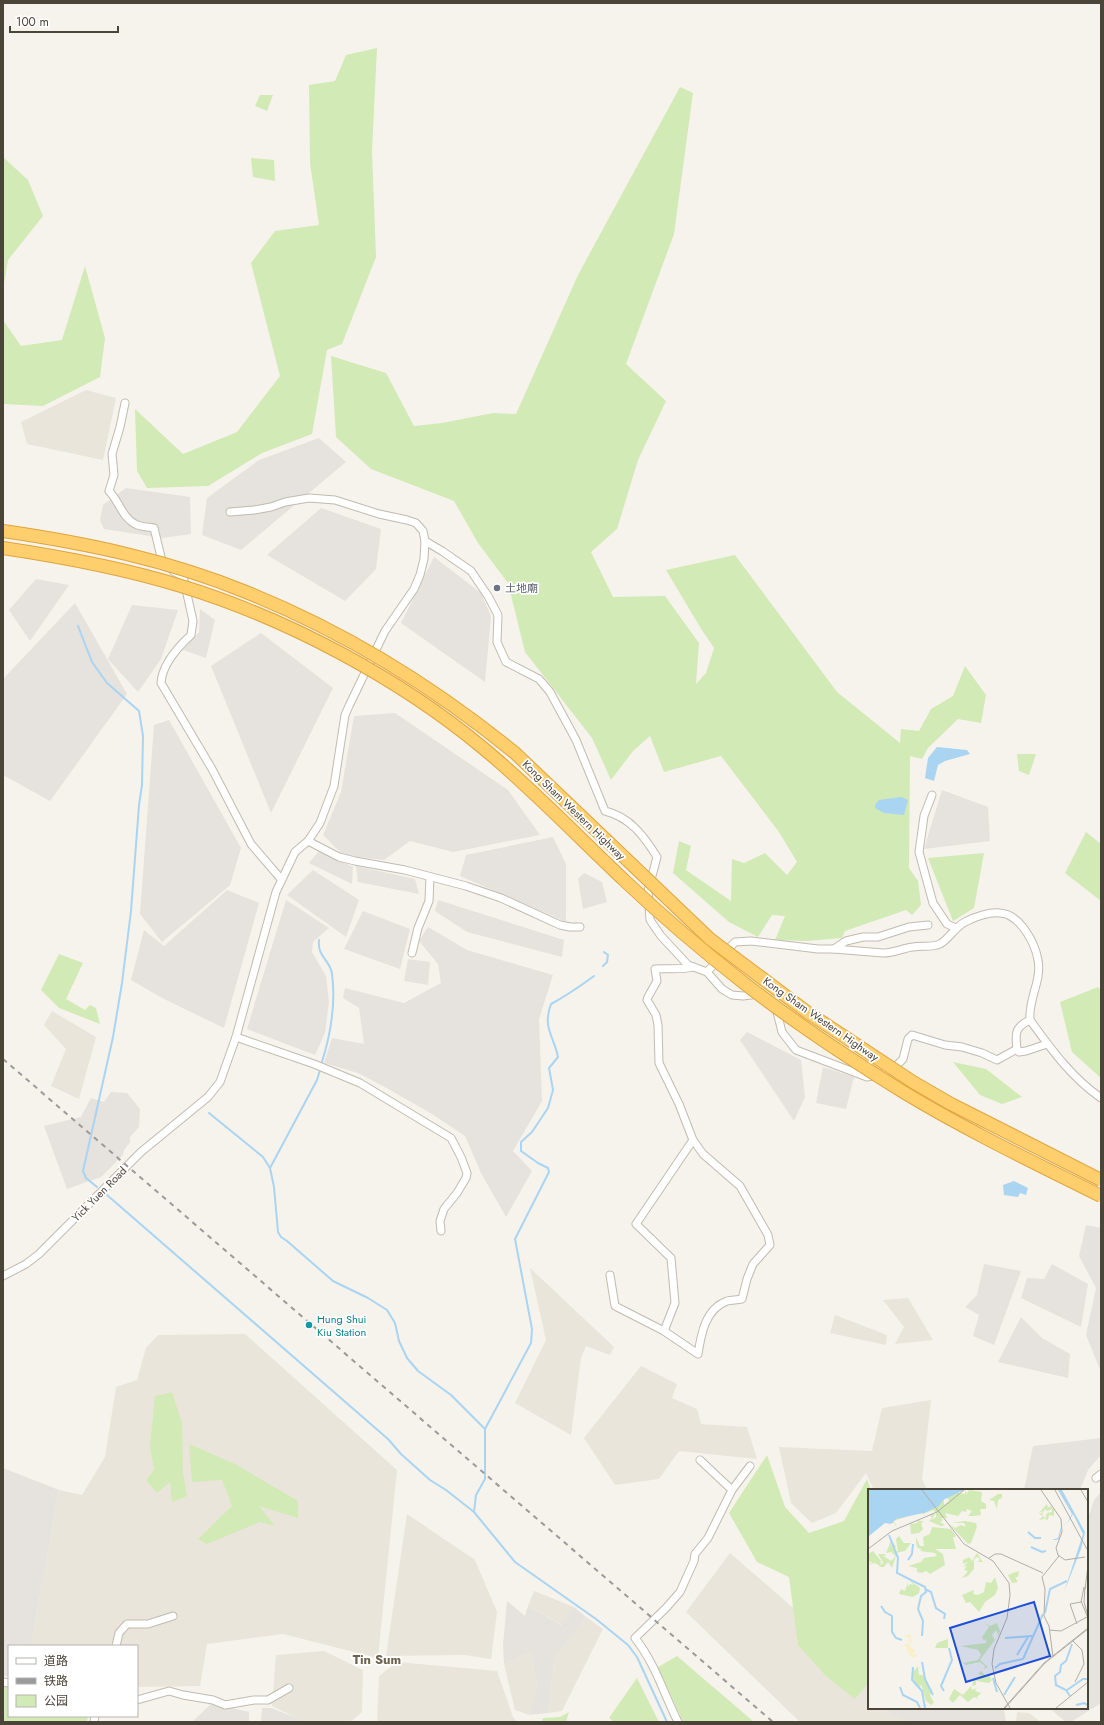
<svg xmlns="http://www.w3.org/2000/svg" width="1104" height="1725" viewBox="0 0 1104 1725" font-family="Jost,'Noto Sans SC',sans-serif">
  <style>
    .residential { fill: #eae5da }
    .industrial { fill: #e6e2dd }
    .green { fill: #d2eab5 }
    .water { fill: #a9d4f2 }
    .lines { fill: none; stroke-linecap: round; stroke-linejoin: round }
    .stream { stroke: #a9d4f2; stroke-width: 2 }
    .street-casing { stroke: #c2bbae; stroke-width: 9 }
    .street { stroke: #fff; stroke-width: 7 }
    .rail { stroke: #9a9a9a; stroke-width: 2; stroke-dasharray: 5 5; stroke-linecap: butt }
    .highway-bridge-casing { stroke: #e0a43c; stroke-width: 14; stroke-linecap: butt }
    .highway-bridge { stroke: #ffcf6e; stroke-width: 12 }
    .worship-dot { fill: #6b7280; stroke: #fff; stroke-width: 1.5 }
    .culture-dot { fill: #0f9aa8; stroke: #fff; stroke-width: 1.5 }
    .labels { text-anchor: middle; stroke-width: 3.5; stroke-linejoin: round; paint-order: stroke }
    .worship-label { font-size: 11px; fill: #5b616d; stroke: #fff; text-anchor: start }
    .street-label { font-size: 11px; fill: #4b4439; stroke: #fff }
    .culture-label { font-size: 11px; fill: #0d838f; stroke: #fff; text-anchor: start }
    .quarter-label { font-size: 13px; font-weight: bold; fill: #6e6250; stroke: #fff }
    .inset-river { fill: none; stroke: #a9d4f2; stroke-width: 2 }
    .inset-road { fill: none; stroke: #b2ada4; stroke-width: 1 }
    .view { fill: #1d4ed8; fill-opacity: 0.15; stroke: #1d4ed8; stroke-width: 2 }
    .inset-edge { fill: none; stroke: #4b4439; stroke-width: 2 }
  </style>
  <rect width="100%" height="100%" fill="#f6f3ec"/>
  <g class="residential">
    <polygon points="86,390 116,398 103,460 27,444 21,422"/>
    <polygon points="52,1011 96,1037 79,1099 51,1086 66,1049 44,1025"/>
    <polygon points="530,1268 614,1347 610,1355 586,1346 581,1358 571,1435 515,1403 546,1340"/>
    <polygon points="908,1298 933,1340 895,1344 904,1327 883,1300"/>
    <polygon points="835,1315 887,1335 886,1345 830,1333"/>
    <polygon points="245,1334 397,1470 378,1658 283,1634 207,1644 200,1686 137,1687 137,1646 31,1646 59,1490 82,1495 105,1457 116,1387 137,1380 146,1348 158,1335"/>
    <polygon points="641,1366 677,1384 672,1398 697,1409 701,1424 747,1427 757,1459 679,1451 659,1479 615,1485 584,1438"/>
    <polygon points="931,1400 922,1479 927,1490 874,1490 866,1473 836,1513 812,1523 791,1503 779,1447 872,1451 882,1408"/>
    <polygon points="407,1514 475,1560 497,1612 491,1659 464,1655 386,1656"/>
    <polygon points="730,1553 807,1620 869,1596 869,1708 911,1708 916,1722 800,1722 686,1612"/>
    <polygon points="534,1591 574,1607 562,1625 528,1606"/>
    <polygon points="586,1617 603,1629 562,1711 548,1713 555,1658"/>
    <polygon points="324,1651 363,1670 362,1712 350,1722 305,1722 272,1706 276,1655"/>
    <polygon points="529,1652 533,1659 537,1688 529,1715 515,1710 504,1664"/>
    <polygon points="397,1662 497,1671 513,1717 517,1722 377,1722 379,1676"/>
    <polygon points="1017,1712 1029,1713 1041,1722 1016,1722"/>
  </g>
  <g class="industrial">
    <polygon points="319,438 346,462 241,550 202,535 207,498 259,460"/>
    <polygon points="126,488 190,497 191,534 162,538 104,529 100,520 103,505"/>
    <polygon points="321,508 381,529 376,569 345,601 267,555"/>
    <polygon points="434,557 481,593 491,616 485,682 401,623"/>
    <polygon points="36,579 69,585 30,641 9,610"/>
    <polygon points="75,603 127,694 50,801 3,775 3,679"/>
    <polygon points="132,605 178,610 161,659 138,692 108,659"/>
    <polygon points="200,609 215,620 206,658 183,650 199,632"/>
    <polygon points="261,633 333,688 271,813 211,666"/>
    <polygon points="395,713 508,790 540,835 453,852 410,841 384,860 343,855 323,835 341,792 354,716"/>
    <polygon points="169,720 241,848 230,885 162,942 140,914 154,725"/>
    <polygon points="942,790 988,807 990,841 924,849"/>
    <polygon points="553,837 566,864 566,922 460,876 466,855"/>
    <polygon points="319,851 353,867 352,884 309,863"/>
    <polygon points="356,866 415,879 419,894 358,882"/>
    <polygon points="313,870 359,900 346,937 287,895"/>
    <polygon points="584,873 602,882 607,902 583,909 578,879"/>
    <polygon points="227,890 259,903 224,1028 162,998 131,980 144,930 164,946"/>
    <polygon points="286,900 329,928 313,942 312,952 326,976 329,1002 325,1033 315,1055 247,1029"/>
    <polygon points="438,900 564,940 562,957 467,932 435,911"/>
    <polygon points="363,911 410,929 400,969 344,949"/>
    <polygon points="428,927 467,950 553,975 539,1019 542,1101 513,1151 532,1171 506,1217 481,1173 465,1136 432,1114 383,1086 358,1073 324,1063 332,1038 364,1044 359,1008 343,998 345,988 404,1003 441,983 438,964 419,941"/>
    <polygon points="408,959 430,962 428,985 404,981"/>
    <polygon points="747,1032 801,1060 805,1097 794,1121 740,1040"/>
    <polygon points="823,1067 854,1077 846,1109 816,1103"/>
    <polygon points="111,1092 127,1093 140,1109 139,1127 130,1137 130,1142 124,1150 123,1155 101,1177 67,1189 44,1126 81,1117 91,1098 104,1102"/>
    <polygon points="1086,1225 1101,1228 1101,1372 1086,1335 1096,1288 1079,1256"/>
    <polygon points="984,1264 1021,1271 994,1345 973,1336 979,1315 965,1307 977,1295"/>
    <polygon points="1052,1264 1088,1284 1081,1327 1021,1298 1027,1278 1044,1279"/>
    <polygon points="1021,1317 1042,1338 1070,1354 1068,1378 998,1362"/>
    <polygon points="1101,1438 1101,1455 1088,1470 1080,1490 1024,1490 1033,1446"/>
    <polygon points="3,1468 59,1490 31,1646 9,1646 9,1677 3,1676"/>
    <polygon points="1101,1492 1101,1703 1071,1722 1066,1722 1049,1708 1087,1708 1087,1522 1094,1500"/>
    <polygon points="507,1601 525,1616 528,1606 561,1625 574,1607 586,1617 555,1658 548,1713 529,1715 537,1688 533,1659 529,1652 504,1664 503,1645"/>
    <polygon points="212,1703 249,1712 249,1722 192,1722"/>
    <polygon points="262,1708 271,1708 307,1722 261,1722"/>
    <polygon points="885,1708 1004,1708 1006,1722 912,1722 887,1711"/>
  </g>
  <g class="green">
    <polygon points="377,48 372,151 376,257 342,344 327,350 312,434 262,453 208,486 147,488 137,471 135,409 183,454 237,432 280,376 251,263 275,231 319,225 310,163 309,85 335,81 346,55"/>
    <polygon points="680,87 693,93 674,234 626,364 666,401 638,460 617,529 591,552 613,597 665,596 699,643 696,684 706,673 714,648 700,627 666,570 735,555 837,692 900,743 901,729 919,731 931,709 953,696 965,666 986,695 981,723 958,719 928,748 922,759 910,756 909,868 918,881 921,905 912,915 906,910 845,931 842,938 807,941 775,940 785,916 772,915 758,937 729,922 673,873 679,841 691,846 686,870 731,901 732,859 744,863 765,853 787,875 797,862 779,832 721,756 664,772 650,736 633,751 611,780 592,738 525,652 508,583 478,543 454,501 371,469 336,437 331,356 386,373 414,426 442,423 493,413 516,414 578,275"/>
    <polygon points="260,95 273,95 267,111 255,106"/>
    <polygon points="3,157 28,180 43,216 8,260 3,290"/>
    <polygon points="251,158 274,160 275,181 253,177"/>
    <polygon points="85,266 105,338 100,377 43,406 3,404 3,320 21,346 62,340"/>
    <polygon points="1017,754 1036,754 1029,775 1019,771"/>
    <polygon points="1086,832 1101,844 1101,901 1065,873"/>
    <polygon points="984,853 974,908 953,921 928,858"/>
    <polygon points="59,954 83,963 66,999 85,1010 90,1005 96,1008 100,1024 59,1008 41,990"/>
    <polygon points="1098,987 1101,991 1101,1078 1072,1052 1060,1002"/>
    <polygon points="953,1062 986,1069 1022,1097 1002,1104 980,1095"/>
    <polygon points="172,1392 182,1423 183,1473 187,1496 172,1502 170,1482 157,1493 146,1480 154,1470 150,1446 155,1396"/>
    <polygon points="189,1444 235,1464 298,1501 298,1518 259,1506 275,1526 260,1522 207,1544 198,1539 232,1506 222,1480 192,1482"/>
    <polygon points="767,1455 785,1507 809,1533 844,1521 867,1479 871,1490 869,1490 869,1682 855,1699 826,1676 798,1645 789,1577 757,1562 729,1513"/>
    <polygon points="677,1656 754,1722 683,1722 658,1667"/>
    <polygon points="637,1678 659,1722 614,1722 609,1718"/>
    <polygon points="3,1684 9,1685 9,1716 88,1716 87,1722 3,1722"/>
    <polygon points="569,1712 566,1722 542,1722 543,1718 560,1717"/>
  </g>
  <g class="water">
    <polygon points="937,747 967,750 970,754 945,761 938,765 934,781 925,778 928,758"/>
    <polygon points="901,797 908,800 904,815 884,813 875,808 875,805 879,800"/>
    <polygon points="1014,1181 1028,1188 1026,1195 1020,1193 1018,1197 1004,1195 1003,1185"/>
  </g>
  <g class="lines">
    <g class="stream">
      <polyline points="78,626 92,662 107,683 139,711 143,736 142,785 139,805 131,911 122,983 113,1037 83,1171 86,1178 97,1187"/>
      <path d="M 319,940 C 317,957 331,961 332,974 C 336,1004 331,1033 322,1062"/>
      <polyline points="603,966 607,962 608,955 604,952"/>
      <polyline points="209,1113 263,1157 270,1168 274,1187 278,1232 281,1237 287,1241 333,1281 368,1298 387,1310 395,1323 399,1341 407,1358 418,1371 451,1395 485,1429"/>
      <polyline points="270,1168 317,1080 320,1070"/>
      <polyline points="107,1195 388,1439 401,1454 430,1480 446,1490 474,1512 515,1562 596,1619 628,1645 637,1657 667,1722"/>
      <path d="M 474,1512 L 476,1495 L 485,1479 L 485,1429 L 531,1343 L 532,1329 L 515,1239 L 549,1172 L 548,1168 L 538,1163 L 521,1151 L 521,1142 L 532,1132 L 548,1108 L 553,1090 L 549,1068 L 558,1057 C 554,1036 542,1028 551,1004 C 568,995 579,987 594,976"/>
    </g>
    <defs>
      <g id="street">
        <path d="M 125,403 L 120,427 L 112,454 L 114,475 L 109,491 C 119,501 122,517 135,524 C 140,527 148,527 154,528 L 162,561 L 165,564"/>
        <path d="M 425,541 L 442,551 L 471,571 L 488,596 L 498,615 L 497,642 L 506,662 L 539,679 L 550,692 L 576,740 L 605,811 C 630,817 644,836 657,857 L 648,891 L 650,920 L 661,936 L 688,965 L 707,972 L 722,989 L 732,995 L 743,996 L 759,994"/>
        <path d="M 173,571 L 183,576 L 193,621 L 191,635 C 178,647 162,664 161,683 L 212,769 L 251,844 L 281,879"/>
        <polyline points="932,795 924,816 919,852 933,903 947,924 956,928"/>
        <polyline points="308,841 339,857 355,861 405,870 466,886 501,898 560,925 570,927 580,927"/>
        <path d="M 834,949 L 883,953 C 894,953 903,948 913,947 C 922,945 931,948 940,944 C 949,939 955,927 965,922 C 975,917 989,912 1000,913 C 1020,914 1035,943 1038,960 C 1042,981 1028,999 1030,1020"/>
        <polyline points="412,953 418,928 429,901 430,877"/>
        <polyline points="707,972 735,942 751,941 818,949 834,949 846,941 863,937 878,937 909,927 928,925"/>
        <path d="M 776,1008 L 782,1032 L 796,1050 L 867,1077 L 883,1074 L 895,1067 L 903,1059 L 908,1039 L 912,1035 L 945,1045 L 962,1047 L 982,1053 L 997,1060 L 1017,1049 C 1015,1033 1015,1027 1030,1020 C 1051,1049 1071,1077 1101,1098"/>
        <polyline points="236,1037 314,1064 360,1083 451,1138 461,1157 467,1173 466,1178 457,1193 444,1209 440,1221 441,1231"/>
        <polyline points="1017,1049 1019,1052 1026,1051 1047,1044"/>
        <path d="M 693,1140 L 636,1224 L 671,1258 L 675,1303 L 664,1331 L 698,1354 C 701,1335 705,1309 727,1301 C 731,1300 737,1300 742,1299 L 747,1279 L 753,1264 L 770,1245 L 768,1235 L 740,1186 L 703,1154 L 693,1140 L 679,1104 L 659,1063 L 658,1025 L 656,1015 L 647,1000 L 648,997 L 657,981 L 655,969 C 667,968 681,970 693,967"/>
        <polyline points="610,1275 615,1306 664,1331"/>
        <polyline points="3,1276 26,1264 39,1254 141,1152 208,1097 220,1082 236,1037 276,892 295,852 308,841 320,823 334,786 345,715 349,706 385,631 414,589 420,575 424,559 425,541 423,531 416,523 407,520 379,514 335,500 309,498 285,502 271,507 254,510 230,512"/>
        <polyline points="1096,1478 1101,1474"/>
        <polyline points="732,1490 750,1466"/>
        <polyline points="116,1646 119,1633 127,1624 148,1624 173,1616"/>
        <polyline points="3,1682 9,1683"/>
        <polyline points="137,1700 169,1691 183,1695 213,1700 225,1705 254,1700 268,1700 289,1688"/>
        <polyline points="94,1722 95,1716"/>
        <path d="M 678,1722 C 663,1692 656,1665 635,1638 L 666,1608 L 680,1592 L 694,1561 L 695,1554 L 708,1538 L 732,1490 L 700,1460"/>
      </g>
    </defs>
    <use href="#street" class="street-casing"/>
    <use href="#street" class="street"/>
    <polyline class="rail" points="3,1059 773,1722"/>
    <defs>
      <g id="highway-bridge">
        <path d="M 3,531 C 86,543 168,560 246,592 C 343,631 434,687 515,753 L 710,939 L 807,1012 L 913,1082 L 951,1104 L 1101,1180"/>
        <path d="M 3,548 C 63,557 123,568 181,586 C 286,618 399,678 483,748 C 533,789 578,837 625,881 C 663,917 703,951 744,983 C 795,1023 850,1059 905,1093 C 968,1131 1035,1163 1101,1196"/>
      </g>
    </defs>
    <use href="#highway-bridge" class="highway-bridge-casing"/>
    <use href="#highway-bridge" class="highway-bridge"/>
  </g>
  <circle class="worship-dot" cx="497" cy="588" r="4"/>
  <circle class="culture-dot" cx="309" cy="1325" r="4"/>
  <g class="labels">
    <g class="worship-label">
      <text x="505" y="592">土地廟</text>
    </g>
    <g class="street-label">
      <text transform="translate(574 810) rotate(44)" y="4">Kong Sham Western Highway</text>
      <text transform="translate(821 1019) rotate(35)" y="4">Kong Sham Western Highway</text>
      <text transform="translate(99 1194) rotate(-45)" y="4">Yick Yuen Road</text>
    </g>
    <g class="culture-label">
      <text x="317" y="1323">Hung Shui<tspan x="317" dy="13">Kiu Station</tspan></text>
    </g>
    <g class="quarter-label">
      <text x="377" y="1664">Tin Sum</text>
    </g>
  </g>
  <g transform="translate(868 1489)">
    <rect width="220" height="220" fill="#f6f3ec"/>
    <path d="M 86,1 L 92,1 L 90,4 L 97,5 L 97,1 L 99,5 L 101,1 L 114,3 L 113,12 L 118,15 L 118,20 L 112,20 L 113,26 L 105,27 L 100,27 L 104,22 L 99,20 L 98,23 L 94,22 L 90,27 L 77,24 L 79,29 L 73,29 L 75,31 L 72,33 L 77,36 L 73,37 L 61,32 L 64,29 L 62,26 L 67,24 L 64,31 L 68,28 L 68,24 L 65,21 L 58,24 L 30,27 L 38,28 L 25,32 L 27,34 L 29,39 L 26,34 L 19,34 L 0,12 L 76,9 L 76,16 L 81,12 L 79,8 ZM 130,5 L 134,5 L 134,9 L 130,11 L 129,20 L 126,12 L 121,11 ZM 179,15 L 180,19 L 182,17 L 186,20 L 186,27 L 181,26 L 180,31 L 177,30 L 179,24 L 184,23 L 184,20 L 179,22 L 177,20 L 174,25 L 177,30 L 171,31 L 175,27 L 171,25 L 174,24 L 174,21 L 174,22 L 170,25 ZM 50,31 L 56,33 L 53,34 L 55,40 L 51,44 L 43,45 L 42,35 L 49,34 ZM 97,32 L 108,34 L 109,38 L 103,54 L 100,55 L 81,35 L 87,39 L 93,36 L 98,38 L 96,34 L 84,34 ZM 64,38 L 83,40 L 88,47 L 85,49 L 88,60 L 67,60 L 75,65 L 77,76 L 62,85 L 58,82 L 53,84 L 49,83 L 49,79 L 40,77 L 53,73 L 56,69 L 69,67 L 67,64 L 52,62 L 54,61 L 49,58 L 48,53 L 48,48 L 52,57 L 56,57 L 55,48 L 62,45 ZM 31,47 L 36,54 L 43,54 L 37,62 L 27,64 L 29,65 L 30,69 L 23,63 L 18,64 L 23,52 L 24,60 L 24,52 L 28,58 L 26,60 L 30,63 L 28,50 ZM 5,62 L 13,72 L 12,77 L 7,74 L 0,76 L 5,73 L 0,73 L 0,65 ZM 109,64 L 115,73 L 110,73 L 112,70 L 109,68 L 106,70 L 106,80 L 100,87 L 94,89 L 100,82 L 96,81 L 99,77 L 95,78 L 100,73 L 95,75 L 95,71 L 101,68 L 104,72 ZM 17,65 L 18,67 L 14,66 L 23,72 L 28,67 L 24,79 L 20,73 L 16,78 L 11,78 L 14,74 L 16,75 L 10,65 ZM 151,82 L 150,88 L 147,88 L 150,93 L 144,94 L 140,86 ZM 127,88 L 130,99 L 127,106 L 117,113 L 111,123 L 102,113 L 98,114 L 94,106 L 106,101 L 105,105 L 110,106 L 116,103 L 118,93 L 123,94 ZM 39,89 L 52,99 L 51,104 L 45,108 L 31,105 L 33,100 L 37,102 L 40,93 L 40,98 L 42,95 L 46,96 ZM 117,134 L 122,137 L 129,134 L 132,142 L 131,147 L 128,141 L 124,146 L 127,151 L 112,171 L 120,178 L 116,180 L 117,177 L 112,173 L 98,176 L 95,174 L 110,171 L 113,166 L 110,161 L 92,157 L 118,154 L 118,150 L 116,152 L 114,148 L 121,138 ZM 80,150 L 80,159 L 67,159 L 69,154 ZM 50,177 L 51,186 L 55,186 L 64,202 L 62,206 L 66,214 L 63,216 L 58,212 L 53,195 L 52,199 L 47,196 L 44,190 L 45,183 ZM 113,182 L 118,187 L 121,185 L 124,191 L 121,194 L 108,192 L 108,196 L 104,197 L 106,189 L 115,187 L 110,185 ZM 103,197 L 104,201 L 109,199 L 107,202 L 113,204 L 109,208 L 111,210 L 106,208 L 100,213 L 92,206 L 85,214 L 81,210 L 86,200 L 95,206 Z" fill="#d2eab5"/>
    <path d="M 43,145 L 43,150 L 46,152 L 42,153 L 41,157 L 47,161 L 45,165 L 50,166 L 47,168 L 43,168 L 36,155 L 40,155 L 42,150 L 36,147 Z" fill="#f9efc9"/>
    <path d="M 0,1 L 96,1 L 75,11 L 71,17 L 56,24 L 56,26 L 55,24 L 28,30 L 23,35 L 17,34 L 1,47 ZM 190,1 L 194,1 L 217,43 L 213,60 L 196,103 L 196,134 L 202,151 L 196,134 L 196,103 L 215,45 L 205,25 L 200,33 L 193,38 L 193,42 L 191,50 L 188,51 L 184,51 L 190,49 L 193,38 L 199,34 L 204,25 Z" fill="#a9d4f2"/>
    <path class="inset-river" d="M 160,43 L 167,49 L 173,49M 21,46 L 30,69 L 29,84 L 57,98 L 58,103 L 53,107 L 50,120 L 55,132 L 54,147M 163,58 L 174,63 L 178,62M 40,71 L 44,65 L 45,55M 57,100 L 63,103 L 68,119 L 77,125 L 76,130M 13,117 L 17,123 L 24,127 L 24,143 L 28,149 L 34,151M 177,124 L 182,100 L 199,92M 137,149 L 164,147M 149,166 L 160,148M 155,170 L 175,125M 54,173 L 57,190 L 65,206M 45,178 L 44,191 L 54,202 L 57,219M 127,179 L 132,175 L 155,170M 125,189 L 129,203M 32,198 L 35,206 L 49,213 L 52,219M 199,201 L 215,190 L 220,190M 76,202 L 73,197 L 84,171 L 81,159M 136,206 L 147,188M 202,207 L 198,201 L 188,196 L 187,187 L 192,183 L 193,176 L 198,172 L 204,155M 208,216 L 216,214 L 220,216"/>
    <path class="inset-road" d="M 54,1 L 96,55 L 125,72 L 141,94 L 142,106 L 139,129 L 126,160 L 124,175 L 128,194 L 142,219M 173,1 L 193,30 L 194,43 L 188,59 L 190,66 L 197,71 L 217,68M 187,1 L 220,62M 213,1 L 220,13M 0,60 L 24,42 L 69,23 L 96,1M 121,69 L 127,65 L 133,65 L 175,84M 217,98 L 216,113 L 220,127M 217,100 L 220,77M 213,112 L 220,129M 213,113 L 216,98M 209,135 L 202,115 L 213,113M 181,141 L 193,142 L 219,128M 205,152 L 214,161 L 216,175 L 207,193M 185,168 L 181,137 L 176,127 L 177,100 L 174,88 L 191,67M 136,219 L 176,174 L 220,139M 137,219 L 177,174 L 220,140M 188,219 L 220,193"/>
    <path class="view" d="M 166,113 L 182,167 L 98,193 L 82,139 Z"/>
    <rect width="220" height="220" class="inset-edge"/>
  </g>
  <rect width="1104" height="1725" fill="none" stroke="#4b4439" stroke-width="8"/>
  <rect x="8" y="1645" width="130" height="72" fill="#ffffff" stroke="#b7b4b0"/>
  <rect x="16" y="1658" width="20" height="6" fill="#ffffff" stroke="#b7b4b0"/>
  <text x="44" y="1665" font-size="12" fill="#4b4439">道路</text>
  <rect x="16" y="1678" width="20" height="6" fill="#9a9a9a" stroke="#b7b4b0"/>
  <text x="44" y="1685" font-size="12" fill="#4b4439">铁路</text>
  <rect x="16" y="1695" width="20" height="12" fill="#d2eab5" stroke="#b7b4b0"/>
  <text x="44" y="1705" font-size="12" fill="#4b4439">公园</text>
  <path d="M10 26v6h108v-6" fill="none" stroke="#4b4439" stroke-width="2"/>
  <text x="16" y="26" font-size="12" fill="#4b4439" stroke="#ffffff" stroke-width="3" paint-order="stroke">100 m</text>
</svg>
